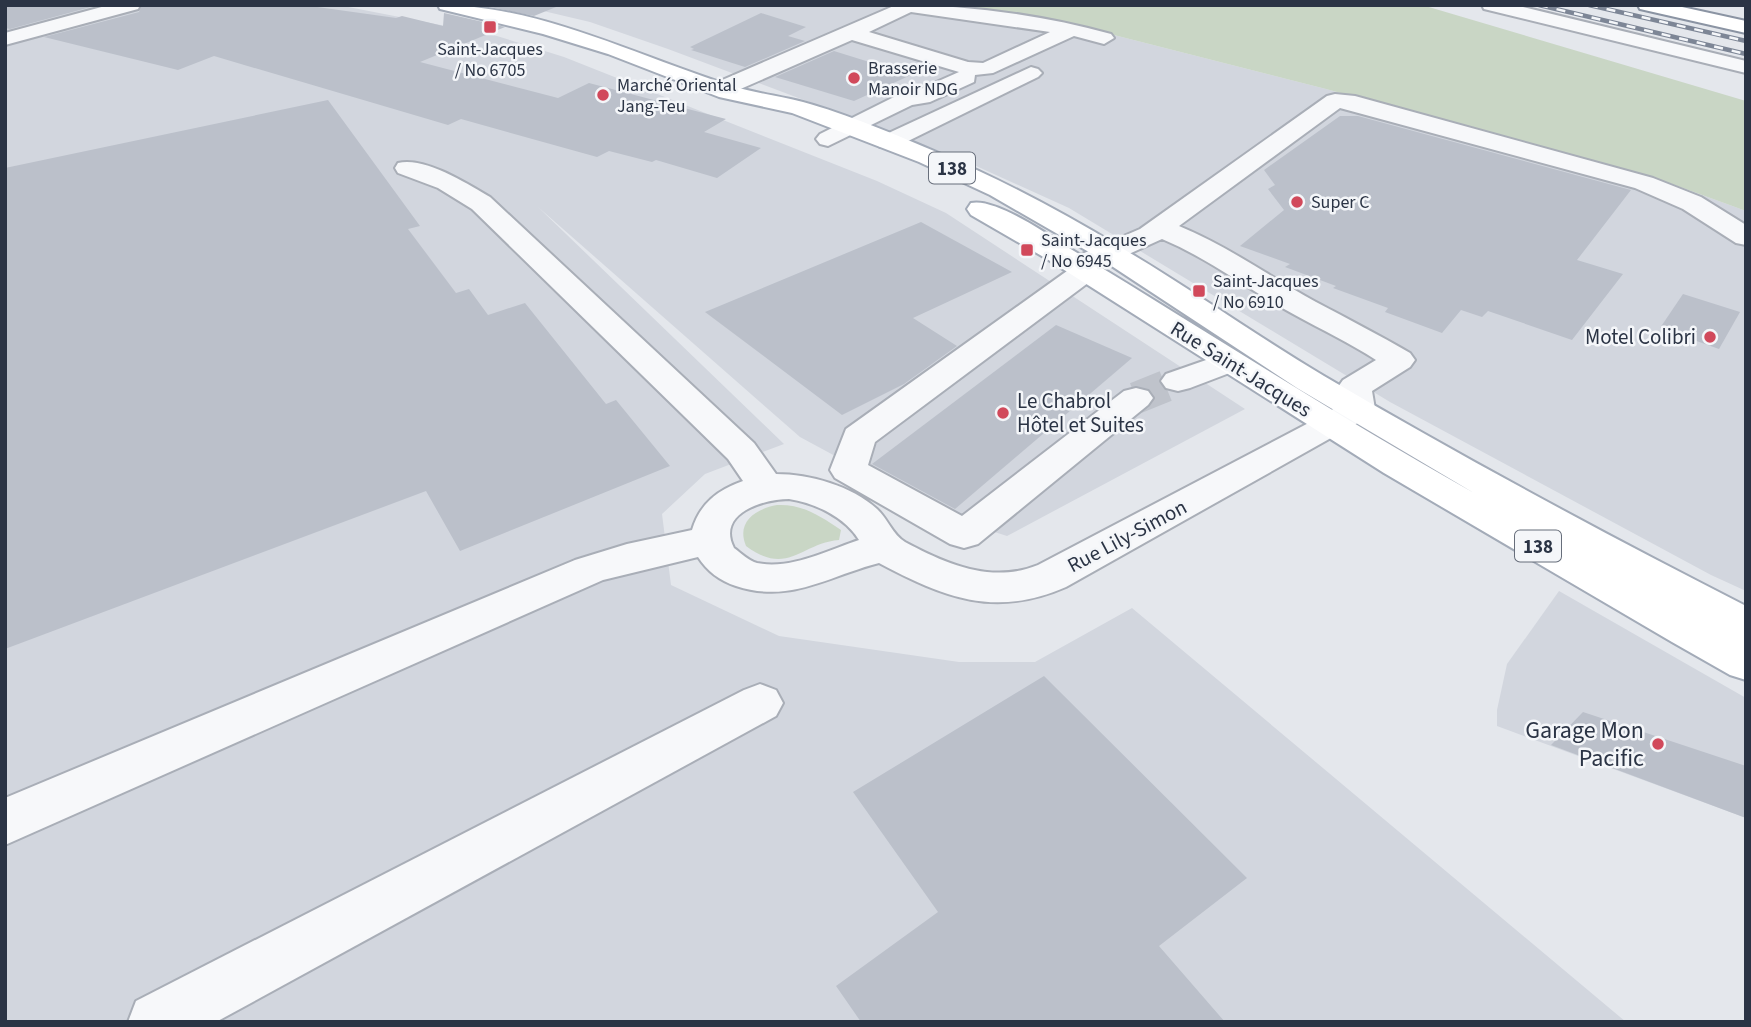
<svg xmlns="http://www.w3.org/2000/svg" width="1751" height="1027" viewBox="0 0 1751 1027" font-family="'Source Sans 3',sans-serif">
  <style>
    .built { fill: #d2d6de }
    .green { fill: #c9d6c5 }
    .building { fill: #bbc0ca }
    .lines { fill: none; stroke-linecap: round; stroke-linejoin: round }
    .minor-tunnel { stroke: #bfc3cb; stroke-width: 32; stroke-dasharray: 32 17; stroke-linecap: butt }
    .minor-casing { stroke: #a9aeb7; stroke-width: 4 }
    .major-casing { stroke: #a3abb8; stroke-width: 4 }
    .highway-casing { stroke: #8b94a3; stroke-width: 4 }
    .minor { fill: #f7f8fa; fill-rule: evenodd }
    .major { fill: #fff; fill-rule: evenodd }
    .highway { fill: #fff; fill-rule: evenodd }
    .rail-casing { stroke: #7d8696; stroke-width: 4.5 }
    .rail { stroke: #f4f6f9; stroke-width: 2.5; stroke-dasharray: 9; stroke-linecap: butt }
    .poi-dot { fill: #d1495b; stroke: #f4f6f9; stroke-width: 2.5 }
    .labels { text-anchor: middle; stroke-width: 5; stroke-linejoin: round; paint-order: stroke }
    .far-poi-label { font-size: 18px; fill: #2b3445; stroke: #f4f6f9; text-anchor: start }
    .shield { fill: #f4f6f9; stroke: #676e7b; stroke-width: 2 }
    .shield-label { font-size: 19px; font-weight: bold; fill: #2b3445 }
    .poi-label { font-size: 21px; fill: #2b3445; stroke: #f4f6f9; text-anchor: end }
    .street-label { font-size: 21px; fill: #2b3445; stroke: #f4f6f9 }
    .near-poi-label { font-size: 24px; fill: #2b3445; stroke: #f4f6f9; text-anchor: end }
  </style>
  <rect width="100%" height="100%" fill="#e4e7ec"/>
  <g class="built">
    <polygon points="5,5 338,5 497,36 564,57 877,181 946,213 1245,409 1007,536 948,517 800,437 538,207 784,444 705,474 662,514 671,585 779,636 959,662 1035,662 1132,608 1626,1022 5,1022"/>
    <polygon points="518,5 944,5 1055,20 1326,89 1672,184 1746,211 1746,591 1711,575 1390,402 1069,208 963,160 668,49 590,22"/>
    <polygon points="1559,591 1746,698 1746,818 1497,726 1497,710 1507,664"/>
  </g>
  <g class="green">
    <polygon points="944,5 1422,5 1746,101 1746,211 1672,184 1326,89 1055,20"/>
    <path d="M 777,505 C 803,504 820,516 841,530 L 839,540 C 801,543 788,577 746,546 C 736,522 755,509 777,505 Z"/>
  </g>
  <g class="building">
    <polygon points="5,5 98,5 10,29 5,28"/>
    <polygon points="142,5 303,5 396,18 402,16 443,26 444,13 505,27 420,62 558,98 589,83 726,119 704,132 761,148 717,178 656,160 652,162 609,151 597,157 461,119 448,125 214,56 178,70 44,37 139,12"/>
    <polygon points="480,5 556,5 556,7 534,16"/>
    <polygon points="761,13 806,27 788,36 805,41 745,67 691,50 694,49 690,47"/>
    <polygon points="834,51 911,75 854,101 775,77"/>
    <polygon points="328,100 420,226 408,229 456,293 469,289 488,315 525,303 606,404 616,400 670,466 460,551 426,491 5,649 5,168"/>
    <polygon points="1340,116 1358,116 1631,190 1577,260 1623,274 1572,340 1488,311 1482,317 1461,310 1442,333 1385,312 1388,308 1333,288 1336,286 1285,267 1290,264 1240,246 1284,210 1268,189 1275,185 1264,170"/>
    <polygon points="921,222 1012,272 913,318 957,346 904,384 842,415 705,312"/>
    <polygon points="1683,294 1740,312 1719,349 1660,328"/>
    <polygon points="1056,325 1132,358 955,509 872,464"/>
    <polygon points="1044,676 1247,878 1159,946 1225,1022 861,1022 836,986 938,912 853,792"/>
    <polygon points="1583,712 1746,766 1746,818 1551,745"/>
  </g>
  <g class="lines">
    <polyline class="minor-tunnel" points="1136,398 1178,381"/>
    <defs>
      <g id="minor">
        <polygon points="109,5 140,5 138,9 5,45 5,33"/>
        <path d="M 896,5 C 967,5 1042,15 1111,34 L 1114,38 L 1104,44 L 1074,36 L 993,73 L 975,75 L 974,82 L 930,102 L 912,105 L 828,146 L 820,144 L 816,139 L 820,134 L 898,95 L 916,91 L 959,72 L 852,40 L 729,94 L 713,94 L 710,89 L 713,84 ZM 911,12 L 1050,32 L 983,63 L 968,62 L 869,32 Z"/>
        <polygon points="1482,5 1515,5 1746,61 1746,73 1484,9"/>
        <polygon points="1031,67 1038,69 1042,73 1038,77 896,147 880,147 876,142 880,137"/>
        <path d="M 1335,94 L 1355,96 L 1653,178 L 1701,197 L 1746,225 L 1746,245 L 1736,243 L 1683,209 L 1635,188 L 1340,108 L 1179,226 C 1228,246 1270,277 1316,302 C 1348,319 1379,335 1410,353 L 1415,360 L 1410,367 L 1372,391 L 1375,409 L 1370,416 L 1066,587 C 995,618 945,598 879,563 C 828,576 791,604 736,586 C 720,581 707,571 698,557 L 603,580 L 5,845 L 5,798 L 575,560 L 627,544 L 692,530 C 700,503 718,490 743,481 L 728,459 L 472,209 L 438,188 L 398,173 L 395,168 L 398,163 C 424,156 468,184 490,197 L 754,443 L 776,474 C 810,474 852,486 877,509 C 888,519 892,534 905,542 C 946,564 992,584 1038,565 L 1320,417 L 1340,405 L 1338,387 L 1343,380 L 1376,360 C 1350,343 1322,330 1295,315 C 1250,291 1210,259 1162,239 L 1098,268 L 1100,271 L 1096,277 L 875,442 L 868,465 L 962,516 L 1124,391 L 1136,388 L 1148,391 L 1153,398 L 1148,405 L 978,544 L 964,548 L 950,544 L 835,478 L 830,470 L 846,429 L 1067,271 L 1064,266 L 1068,260 L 1140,229 L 1327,96 ZM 789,499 C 815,503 845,517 859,540 C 828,550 791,570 757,563 C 749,561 741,553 734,548 C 716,513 764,499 789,499 Z"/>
        <polygon points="1229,352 1240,355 1245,362 1240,369 1190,388 1178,391 1166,388 1161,381 1166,374"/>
        <polygon points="760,684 776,690 783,703 776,716 216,1022 128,1022 136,1001 744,690"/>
      </g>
      <path id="major" d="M 438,5 C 540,5 636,56 732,86 C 755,93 779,96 803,102 C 844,113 899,136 939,153 C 1002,180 1062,212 1120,247 C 1190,288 1255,335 1324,376 C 1462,457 1603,533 1746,606 L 1746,680 L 1730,675 L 1672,642 L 1384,473 L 1047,259 L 971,215 L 967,209 L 971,203 C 995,197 1052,237 1074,251 C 1208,332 1338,417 1474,493 L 1297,388 L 1101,259 L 990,195 L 919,162 L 792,113 L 719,97 L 608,54 L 543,34 L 440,9 Z"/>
      <polygon id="highway" points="1638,5 1673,5 1746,21 1746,33 1640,9"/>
    </defs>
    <use href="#minor" class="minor-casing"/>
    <use href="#major" class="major-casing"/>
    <use href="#highway" class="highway-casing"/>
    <use href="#minor" class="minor"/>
    <use href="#major" class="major"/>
    <use href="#highway" class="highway"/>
    <defs>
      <g id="rail">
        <polyline points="1539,5 1746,54"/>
        <polyline points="1589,5 1746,41"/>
      </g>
    </defs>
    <use href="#rail" class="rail-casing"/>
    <use href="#rail" class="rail"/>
  </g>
  <g class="poi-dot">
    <rect x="483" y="20" width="14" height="14" rx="3.5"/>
    <circle cx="854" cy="78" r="7"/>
    <circle cx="603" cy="95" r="7"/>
    <circle cx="1297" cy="202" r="7"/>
    <rect x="1020" y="243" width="14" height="14" rx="3.5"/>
    <rect x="1192" y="284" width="14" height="14" rx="3.5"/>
    <circle cx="1710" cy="337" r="7"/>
    <circle cx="1003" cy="413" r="7"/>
    <circle cx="1658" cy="744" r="7"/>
  </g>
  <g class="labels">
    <g class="far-poi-label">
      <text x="490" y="55" text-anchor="middle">Saint-Jacques<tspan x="490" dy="21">/ No 6705</tspan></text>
      <text x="868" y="74">Brasserie<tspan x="868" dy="21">Manoir NDG</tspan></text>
      <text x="617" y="91">Marché Oriental<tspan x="617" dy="21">Jang-Teu</tspan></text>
      <text x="1311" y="208">Super C</text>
      <text x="1041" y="246">Saint-Jacques<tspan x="1041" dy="21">/ No 6945</tspan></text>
      <text x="1213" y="287">Saint-Jacques<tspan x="1213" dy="21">/ No 6910</tspan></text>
    </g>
    <g class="shield">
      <rect x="929" y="152.5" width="46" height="31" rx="5"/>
      <rect x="1515" y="530.5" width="46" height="31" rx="5"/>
    </g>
    <g class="shield-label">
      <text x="952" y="175">138</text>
      <text x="1538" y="553">138</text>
    </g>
    <g class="poi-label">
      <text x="1696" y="344">Motel Colibri</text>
      <text x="1017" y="408" text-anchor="start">Le Chabrol<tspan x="1017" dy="24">Hôtel et Suites</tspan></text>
    </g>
    <g class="street-label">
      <text transform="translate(1241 369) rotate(32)" y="7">Rue Saint-Jacques</text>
      <text transform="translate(1127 536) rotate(-28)" y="7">Rue Lily-Simon</text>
    </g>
    <g class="near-poi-label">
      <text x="1644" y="738">Garage Mon<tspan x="1644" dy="28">Pacific</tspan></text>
    </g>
  </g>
  <rect width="1751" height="1027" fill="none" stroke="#2b3445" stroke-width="14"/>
</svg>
